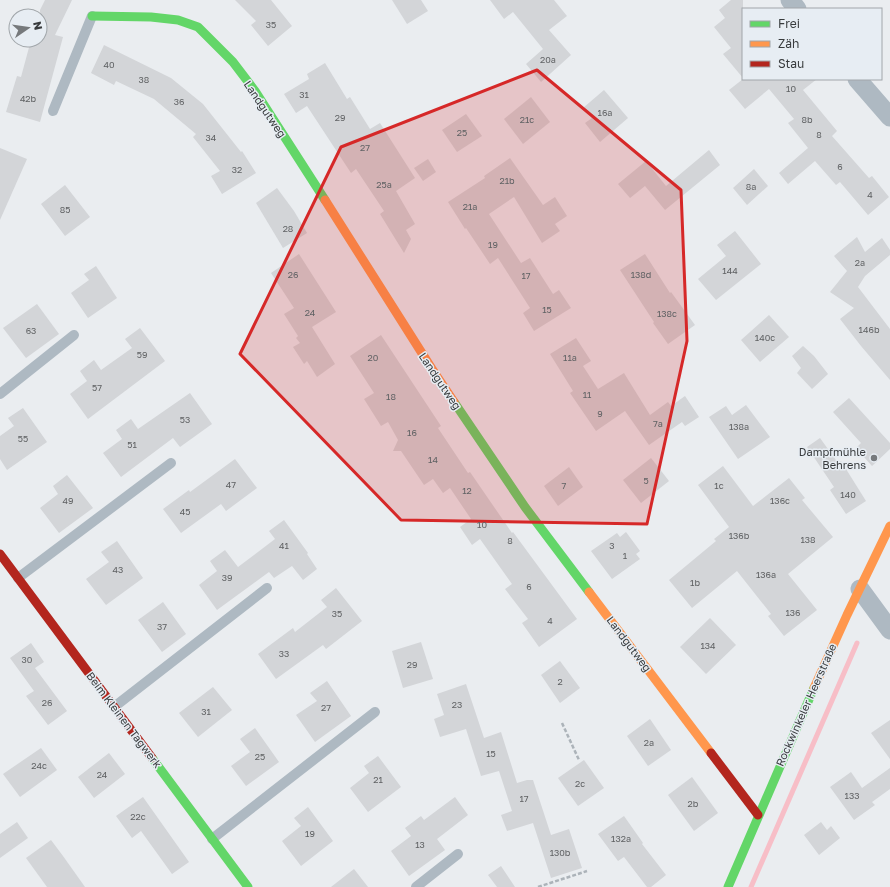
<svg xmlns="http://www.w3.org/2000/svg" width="890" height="887" viewBox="0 0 890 887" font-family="'Golos Text',sans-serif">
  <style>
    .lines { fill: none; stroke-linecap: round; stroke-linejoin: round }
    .stream { stroke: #f7bec7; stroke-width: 5 }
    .building { fill: #d3d5d8 }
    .path { stroke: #acb3b9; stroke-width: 2.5; stroke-dasharray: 4 2; stroke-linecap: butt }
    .lane { stroke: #aeb9c2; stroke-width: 10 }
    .street { stroke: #aeb9c2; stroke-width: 19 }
    .fast { stroke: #63d668; stroke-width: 9 }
    .slow { stroke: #ff974d; stroke-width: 9 }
    .jam { stroke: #b3261e; stroke-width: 9 }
    .marked { fill: #d62828; fill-opacity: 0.2; stroke: #d62828; stroke-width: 3; stroke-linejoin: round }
    .poi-dot { fill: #76797c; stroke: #e7edf3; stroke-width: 1.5 }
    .labels { text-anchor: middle; stroke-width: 3; stroke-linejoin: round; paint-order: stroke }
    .number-label { font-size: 9px; fill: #606264 }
    .street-label { font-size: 11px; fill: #383b3d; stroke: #e7edf3 }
    .poi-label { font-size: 11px; fill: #383b3d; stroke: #e7edf3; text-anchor: end }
  </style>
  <rect width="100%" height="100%" fill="#eaedf0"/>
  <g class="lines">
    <polyline class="stream" points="751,887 857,643"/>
  </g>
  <g class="building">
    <polygon points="45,0 72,0 55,35 63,37 40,122 6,112 17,76 21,77 31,40 40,40 40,10"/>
    <polygon points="235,0 271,0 292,26 268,46 251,25 256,21"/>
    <polygon points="392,0 421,0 428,11 407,24"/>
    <polygon points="490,0 554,0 567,16 549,30 571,55 541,82 526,64 543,49 513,12 504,19"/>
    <polygon points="731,0 743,0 743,78 723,54 731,48 714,27 725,18 719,10"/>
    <polygon points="104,45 171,78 203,104 241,152 242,151 256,173 222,194 211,176 220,171 193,137 196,134 154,99 116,81 114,85 91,73"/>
    <polygon points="325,63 347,99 350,97 370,129 380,123 415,178 396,191 415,224 406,230 411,239 404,253 380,214 384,211 356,169 351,173 307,106 296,113 284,94 309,79 307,74"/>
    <polygon points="743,79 817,79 803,90 837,131 832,136 869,178 872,176 889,197 868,215 840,182 836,185 815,161 788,184 779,173 808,148 788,123 794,119 769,89 745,109 729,90"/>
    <polygon points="604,90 628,118 600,142 585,123 592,118 583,108"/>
    <polygon points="531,97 550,122 523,144 504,119"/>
    <polygon points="466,114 482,136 457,152 442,130"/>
    <polygon points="0,148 27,159 0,220"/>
    <polygon points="709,150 720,165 665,210 645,186 630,198 618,184 646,161 666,186"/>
    <polygon points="510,158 543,205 555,197 567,216 555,224 560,231 542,243 514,197 489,214 521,263 530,258 553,294 559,290 571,308 534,331 523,313 530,308 498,258 490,264 466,228 465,229 448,202 485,178 484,176"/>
    <polygon points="428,159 436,172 423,181 414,168"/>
    <polygon points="754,169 768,186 747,205 733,188"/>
    <polygon points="65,185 90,217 65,236 41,204"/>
    <polygon points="277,188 294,211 307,233 283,248 256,203"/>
    <polygon points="735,231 761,264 716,300 698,279 726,256 717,245"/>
    <polygon points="857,237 865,252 882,238 890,250 890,255 865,276 858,287 890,329 890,380 861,346 840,319 854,308 830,292 847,271 834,256"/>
    <polygon points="299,254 336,312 312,327 335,364 317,377 307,361 304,364 293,347 300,343 296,338 298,336 284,314 294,308 271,273"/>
    <polygon points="645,254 670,293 671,292 695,325 668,344 653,323 654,322 620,270"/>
    <polygon points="96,266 117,298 88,318 71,293 89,280 84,274"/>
    <polygon points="37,304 59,334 26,358 3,328"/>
    <polygon points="769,315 789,337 760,362 741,340"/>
    <polygon points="140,328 165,361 88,419 70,394 87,381 80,371 94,360 101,370 132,348 125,339"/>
    <polygon points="381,335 441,426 438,428 468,473 470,472 512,533 513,532 577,619 539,647 522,623 528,619 505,589 512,584 480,539 472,545 460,527 471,519 450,488 443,493 433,479 424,485 401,451 393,451 398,440 388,422 381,426 364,399 374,393 350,356"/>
    <polygon points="576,338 591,361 583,366 598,389 624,373 650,415 668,402 671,406 685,396 699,417 685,426 682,422 649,445 625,411 596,431 570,393 573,391 550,354"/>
    <polygon points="803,346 814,356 828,374 812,389 797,373 801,368 792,356"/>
    <polygon points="190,393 212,424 180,447 173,438 121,477 103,453 122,439 116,430 131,419 138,429"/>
    <polygon points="849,398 890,443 890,449 872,466 856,448 861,443 833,412"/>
    <polygon points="746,405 770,437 738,459 709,417 726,406 732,415"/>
    <polygon points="23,408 47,442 7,470 0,459 0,436 14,426 8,418"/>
    <polygon points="820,438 838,463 841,461 866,501 846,514 830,490 834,487 807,447"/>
    <polygon points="651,458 669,481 641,503 623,480"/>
    <polygon points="235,459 257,488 226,511 221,504 181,533 163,509 189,490 190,492"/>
    <polygon points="723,466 753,506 789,478 805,498 802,500 833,537 788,574 817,610 784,636 768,616 771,614 737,571 692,608 669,580 716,541 714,539 729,527 698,485"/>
    <polygon points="569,467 583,487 558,506 544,486"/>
    <polygon points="67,475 93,508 59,533 40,508 58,494 53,486"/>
    <polygon points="284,520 308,553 307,554 317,569 303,580 292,566 274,578 269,572 217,610 199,585 217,571 210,561 225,550 238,567 275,539 269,531"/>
    <polygon points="626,532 640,551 636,554 640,559 612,579 591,551 617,533 620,537"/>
    <polygon points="117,541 143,578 106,605 86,579 109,562 101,552"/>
    <polygon points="336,588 362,621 326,649 323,645 276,679 258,654 293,628 295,632 327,607 321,600"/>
    <polygon points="163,602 186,634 162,652 138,620"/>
    <polygon points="710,618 736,645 706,674 680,647"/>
    <polygon points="421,642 433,679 403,688 392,651"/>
    <polygon points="31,643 44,662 35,668 67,711 48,725 26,696 34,691 10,658"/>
    <polygon points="560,661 580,688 560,703 541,675"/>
    <polygon points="327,681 351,716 315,742 296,715 317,701 310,693"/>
    <polygon points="466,684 484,738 501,732 517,783 527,780 533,780 551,835 569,829 582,868 551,878 533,823 507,831 501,815 512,811 499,771 481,776 466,729 440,737 434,719 444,715 437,694"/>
    <polygon points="213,687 232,710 198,737 179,713"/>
    <polygon points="650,719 671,750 648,766 627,736"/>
    <polygon points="890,720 890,759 871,733"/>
    <polygon points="255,728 279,762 246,786 231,766 250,752 240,739"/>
    <polygon points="41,748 57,770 20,797 3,774"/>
    <polygon points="109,753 125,774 94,798 78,777"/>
    <polygon points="378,756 401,787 368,812 350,788 369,773 364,766"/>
    <polygon points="584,760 604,788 578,806 558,778"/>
    <polygon points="890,768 890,789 872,802 875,805 854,820 830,787 851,772 862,788"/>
    <polygon points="692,777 718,813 694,831 668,795"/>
    <polygon points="143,797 189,862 172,874 141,831 132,838 116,816"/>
    <polygon points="455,797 468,815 437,839 445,850 409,876 391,851 411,836 405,828 421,816 424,820"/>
    <polygon points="308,807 333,841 301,866 282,841 301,826 294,818"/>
    <polygon points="624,816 643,843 642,844 666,875 651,887 647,887 624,857 618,861 598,834"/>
    <polygon points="17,822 28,838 0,858 0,834"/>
    <polygon points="821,822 827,830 831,826 840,838 819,855 804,835"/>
    <polygon points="51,840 63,856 85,887 47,887 26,858"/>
    <polygon points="501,866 515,887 497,887 488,875"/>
    <polygon points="354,869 368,887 331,887"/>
  </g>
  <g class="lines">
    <g class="path">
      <polyline points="562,723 579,760"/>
      <polyline points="538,887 587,871"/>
    </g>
    <g class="lane">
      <polyline points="53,111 92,16"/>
      <polyline points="0,394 74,335"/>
      <polyline points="18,578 171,463"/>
      <polyline points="114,707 267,588"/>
      <polyline points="212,839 375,712"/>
      <polyline points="416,887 458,854"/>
    </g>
    <g class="street">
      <polyline points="790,0 797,9"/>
      <polyline points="857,79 890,117"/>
      <polyline points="860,589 890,630"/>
    </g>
    <g class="fast">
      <polyline points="92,16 151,17 178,20 198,27 233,62 255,91 325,200"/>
      <polyline points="454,402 525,507 589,592"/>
      <polyline points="152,758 248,887"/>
      <polyline points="728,887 814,688"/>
    </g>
    <g class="slow">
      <polyline points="325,200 432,369 454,402"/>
      <polyline points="589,592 711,753"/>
      <polyline points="814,688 847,615 890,526"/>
    </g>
    <g class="jam">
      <polyline points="0,554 152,758"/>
      <polyline points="711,753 758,815"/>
    </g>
  </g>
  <path class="marked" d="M 537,70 L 681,190 L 687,341 L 647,524 L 401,520 L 240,354 L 341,147 Z"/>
  <circle class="poi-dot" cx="874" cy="458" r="4"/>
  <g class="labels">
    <g class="number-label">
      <text x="271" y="28">35</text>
      <text x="548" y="63">20a</text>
      <text x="109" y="68">40</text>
      <text x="144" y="83">38</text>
      <text x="791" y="92">10</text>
      <text x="304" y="98">31</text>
      <text x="28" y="102">42b</text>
      <text x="179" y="105">36</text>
      <text x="605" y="116">16a</text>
      <text x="340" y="121">29</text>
      <text x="527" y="123">21c</text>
      <text x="807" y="123">8b</text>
      <text x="462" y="136">25</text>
      <text x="819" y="138">8</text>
      <text x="211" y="141">34</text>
      <text x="365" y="151">27</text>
      <text x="840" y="170">6</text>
      <text x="237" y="173">32</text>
      <text x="507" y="184">21b</text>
      <text x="384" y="188">25a</text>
      <text x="751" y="190">8a</text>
      <text x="870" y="198">4</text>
      <text x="470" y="210">21a</text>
      <text x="65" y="213">85</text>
      <text x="288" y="232">28</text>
      <text x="493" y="248">19</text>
      <text x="860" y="266">2a</text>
      <text x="730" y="274">144</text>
      <text x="293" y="278">26</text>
      <text x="641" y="278">138d</text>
      <text x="526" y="279">17</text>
      <text x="547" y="313">15</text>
      <text x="310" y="316">24</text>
      <text x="667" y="317">138c</text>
      <text x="869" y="333">146b</text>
      <text x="31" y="334">63</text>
      <text x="765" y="341">140c</text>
      <text x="142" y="358">59</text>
      <text x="373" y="361">20</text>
      <text x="570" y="361">11a</text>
      <text x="97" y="391">57</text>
      <text x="587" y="398">11</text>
      <text x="391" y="400">18</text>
      <text x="600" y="417">9</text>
      <text x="185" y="423">53</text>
      <text x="658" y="427">7a</text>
      <text x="739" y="430">138a</text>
      <text x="412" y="436">16</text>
      <text x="23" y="442">55</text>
      <text x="132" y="448">51</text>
      <text x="433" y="463">14</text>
      <text x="646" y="484">5</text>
      <text x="231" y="488">47</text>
      <text x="564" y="489">7</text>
      <text x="719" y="489">1c</text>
      <text x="467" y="494">12</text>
      <text x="848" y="498">140</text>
      <text x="68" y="504">49</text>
      <text x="780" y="504">136c</text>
      <text x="185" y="515">45</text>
      <text x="482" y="528">10</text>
      <text x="739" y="539">136b</text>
      <text x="808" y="543">138</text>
      <text x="510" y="544">8</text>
      <text x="284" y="549">41</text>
      <text x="612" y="549">3</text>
      <text x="625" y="559">1</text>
      <text x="118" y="573">43</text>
      <text x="766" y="578">136a</text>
      <text x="227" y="581">39</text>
      <text x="695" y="586">1b</text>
      <text x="529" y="590">6</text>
      <text x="793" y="616">136</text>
      <text x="337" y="617">35</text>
      <text x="550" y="624">4</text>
      <text x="162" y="630">37</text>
      <text x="708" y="649">134</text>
      <text x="284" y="657">33</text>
      <text x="27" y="663">30</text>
      <text x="412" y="668">29</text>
      <text x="560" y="685">2</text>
      <text x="47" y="706">26</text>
      <text x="457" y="708">23</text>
      <text x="326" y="711">27</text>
      <text x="206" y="715">31</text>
      <text x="649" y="746">2a</text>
      <text x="491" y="757">15</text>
      <text x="260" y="760">25</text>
      <text x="39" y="769">24c</text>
      <text x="102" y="778">24</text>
      <text x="378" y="783">21</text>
      <text x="580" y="787">2c</text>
      <text x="852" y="799">133</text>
      <text x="524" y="802">17</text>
      <text x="693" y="807">2b</text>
      <text x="138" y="820">22c</text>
      <text x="310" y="837">19</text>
      <text x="621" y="842">132a</text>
      <text x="420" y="848">13</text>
      <text x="560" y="856">130b</text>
    </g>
    <g class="street-label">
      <text transform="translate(265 109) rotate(56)" y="4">Landgutweg</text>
      <text transform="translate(440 381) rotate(56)" y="4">Landgutweg</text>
      <text transform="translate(629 644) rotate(53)" y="4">Landgutweg</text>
      <text transform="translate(806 705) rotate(-66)" y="4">Rockwinkeler Heerstraße</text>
      <text transform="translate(124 720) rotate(53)" y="4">Beim Kleinen Tagwerk</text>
    </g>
    <g class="poi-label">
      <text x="866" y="456">Dampfmühle<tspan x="866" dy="13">Behrens</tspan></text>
    </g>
  </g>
  <rect x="742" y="8" width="140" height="72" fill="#e7edf3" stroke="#a1a6aa"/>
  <rect x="750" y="21" width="20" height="6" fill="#63d668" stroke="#a1a6aa"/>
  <text x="778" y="28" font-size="12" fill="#383b3d">Frei</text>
  <rect x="750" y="41" width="20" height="6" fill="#ff974d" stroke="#a1a6aa"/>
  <text x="778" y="48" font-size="12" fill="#383b3d">Zäh</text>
  <rect x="750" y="61" width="20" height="6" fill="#b3261e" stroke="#a1a6aa"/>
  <text x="778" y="68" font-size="12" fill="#383b3d">Stau</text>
  <g transform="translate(28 28) rotate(77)"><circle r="19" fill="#e7edf3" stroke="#a1a6aa"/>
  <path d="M0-3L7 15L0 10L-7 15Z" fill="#76797c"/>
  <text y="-6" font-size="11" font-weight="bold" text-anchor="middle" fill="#383b3d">N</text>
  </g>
</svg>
